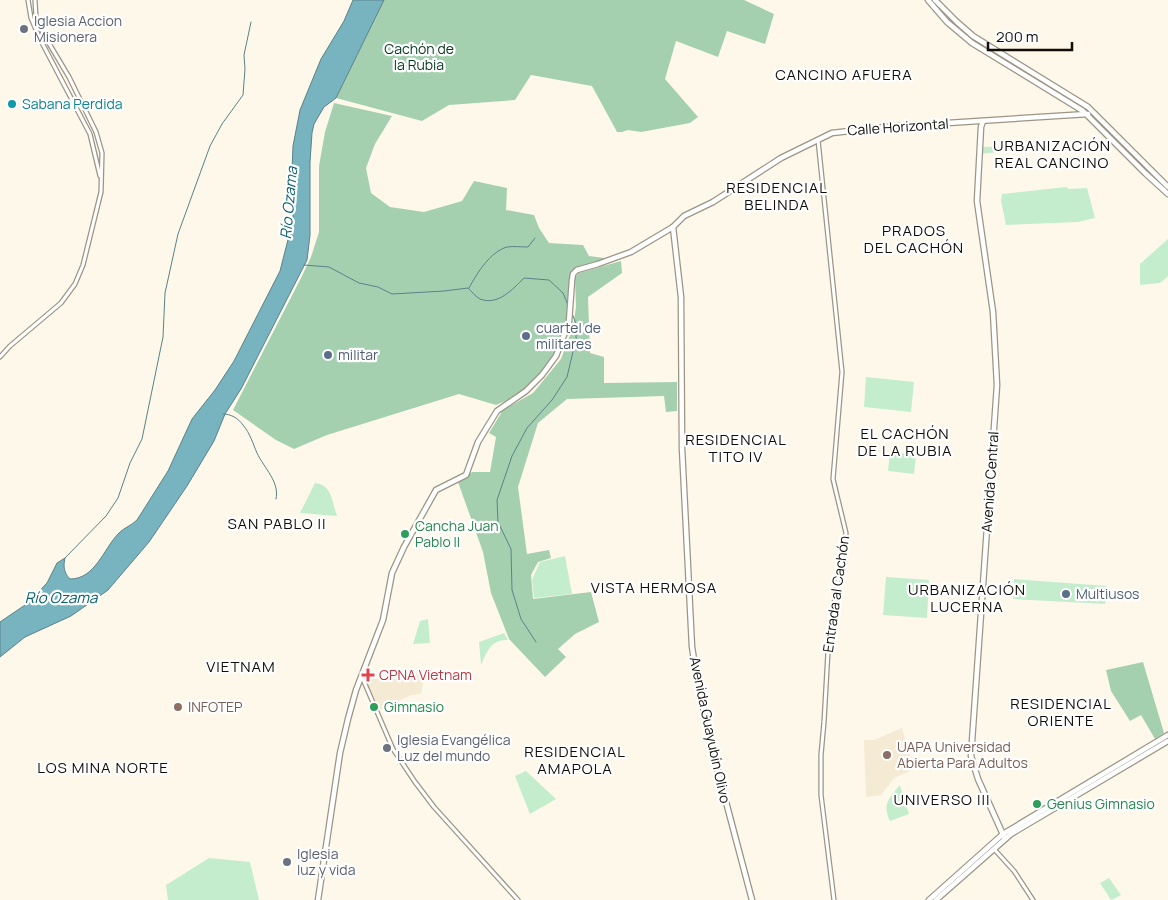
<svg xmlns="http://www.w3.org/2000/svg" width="1168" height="900" viewBox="0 0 1168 900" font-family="Manrope,sans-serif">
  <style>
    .built { fill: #f5ead3 }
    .green { fill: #c4edce }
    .forest { fill: #a5d0b0 }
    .water { fill: #78b4c0; stroke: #598289 }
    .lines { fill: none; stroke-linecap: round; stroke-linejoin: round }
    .stream { stroke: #598289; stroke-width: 1 }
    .minor-casing { stroke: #9c9586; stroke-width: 5.5 }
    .major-casing { stroke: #9c9586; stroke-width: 7 }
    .minor { stroke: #fff; stroke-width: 3 }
    .major { stroke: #fff; stroke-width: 4.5 }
    .worship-dot { fill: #6b7280; stroke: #fff; stroke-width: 2 }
    .culture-dot { fill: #0f9aa8; stroke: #fff; stroke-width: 2 }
    .service-dot { fill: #5c6f8a; stroke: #fff; stroke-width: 2 }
    .leisure-dot { fill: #2e9e5b; stroke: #fff; stroke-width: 2 }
    .health-dot { fill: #e0444e; stroke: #fff; stroke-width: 2 }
    .education-dot { fill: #8d6e63; stroke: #fff; stroke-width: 2 }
    .labels { text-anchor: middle; stroke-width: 4.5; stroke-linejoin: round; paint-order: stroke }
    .worship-label { font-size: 14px; fill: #5b616d; stroke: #fff; text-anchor: start }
    .park-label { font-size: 14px; fill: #03381a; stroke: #fff }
    .culture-label { font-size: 14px; fill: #0d838f; stroke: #fff; text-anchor: start }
    .street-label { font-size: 14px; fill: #110e09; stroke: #fff }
    .service-label { font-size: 14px; fill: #4e5e75; stroke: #fff; text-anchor: start }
    .leisure-label { font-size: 14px; fill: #27864d; stroke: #fff; text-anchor: start }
    .health-label { font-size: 14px; fill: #be3a42; stroke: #fff; text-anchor: start }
    .education-label { font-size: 14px; fill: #785e54; stroke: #fff; text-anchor: start }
    .neighbourhood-label { font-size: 15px; letter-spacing: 1px; fill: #110e09; stroke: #fff }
    .water-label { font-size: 15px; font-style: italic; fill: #085f6c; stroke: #fff }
  </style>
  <rect width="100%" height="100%" fill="#fef8eb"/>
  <g class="built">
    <polygon points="398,670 399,676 425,672 421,694 411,695 380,710 365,679 385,678 385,671"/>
    <polygon points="902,728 914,769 894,778 881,795 866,797 864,740 874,740"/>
  </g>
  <g class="green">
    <polygon points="1049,145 982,154 982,147"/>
    <polygon points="1066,187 1069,189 1087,188 1095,218 1078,222 1006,225 1001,201 1002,194"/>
    <polygon points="1168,239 1168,276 1160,283 1140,285 1140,264"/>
    <polygon points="866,377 914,382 911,412 864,407"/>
    <polygon points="890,452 916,455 914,474 888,471"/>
    <path d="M 315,483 C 332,485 332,501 337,516 L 300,513 Z"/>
    <polygon points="565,556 572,594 534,598 532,580 540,562"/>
    <polygon points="886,577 929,580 927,618 883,615"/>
    <polygon points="1014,579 1107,586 1105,604 1013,599"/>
    <polygon points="428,619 430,643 413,644 420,621"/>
    <path d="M 504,633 L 508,640 C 491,639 487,652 481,665 L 479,642 Z"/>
    <polygon points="526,771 556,799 530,814 515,776"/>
    <path d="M 900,785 L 909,814 L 890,821 C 882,804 889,798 900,785 Z"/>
    <polygon points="209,858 250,862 259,900 168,900 166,885"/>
    <polygon points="1109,878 1121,895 1111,900 1100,883"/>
  </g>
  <g class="forest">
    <polygon points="384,0 744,0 774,14 765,44 727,31 718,57 676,41 665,79 698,117 690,123 641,132 628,130 622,132 617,132 592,86 531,75 515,100 449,105 422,121 336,98"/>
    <path d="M 334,103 L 392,116 L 375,144 L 366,168 L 371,193 L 390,207 L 424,212 L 462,201 L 474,181 L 507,188 L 506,210 L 534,215 L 539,228 L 549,243 L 583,245 L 589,256 L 612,259 C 604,261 576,266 572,272 C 566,280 571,296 571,306 C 570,334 547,375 524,391 C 516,397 506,401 496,405 L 459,394 L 327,435 L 294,449 L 276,440 L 233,410 L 301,278 L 311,257 L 319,232 L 319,166 L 325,132 Z"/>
    <polygon points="621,261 622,273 588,297 590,353 604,357 604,383 677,382 677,411 666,412 664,396 567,399 538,423 518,487 527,554 549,550 551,558 538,562 531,575 533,599 591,592 599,622 575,634 558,649 566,657 545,677 509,639 491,593 483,552 458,482 472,472 490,472 496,437 489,433 503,410 533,393 561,359 573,327 576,307 575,278 579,273"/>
    <polygon points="1143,662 1164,733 1155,739 1141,715 1130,721 1111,691 1106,670"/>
  </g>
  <path class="water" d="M 353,0 L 384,0 L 336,98 L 324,107 L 314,124 L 312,133 L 310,162 L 310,235 L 307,260 L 241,389 L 225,414 L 214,441 L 187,486 L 149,542 L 108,590 L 71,616 L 25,637 L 0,657 L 0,622 L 28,603 L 47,583 L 57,563 L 65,558 C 63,567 64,573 70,579 C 95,579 103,550 118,534 C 123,528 131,526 137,520 L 168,471 L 192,419 L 215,390 L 234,361 L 280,271 L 293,220 L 292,171 L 293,146 L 300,110 L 321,59 L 344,21 Z"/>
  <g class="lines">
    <g class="stream">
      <path d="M 304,265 L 329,267 L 359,283 L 378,287 L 392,294 L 444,291 L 468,288 C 472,292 476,297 480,299 C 498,306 513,289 524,278 L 549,280 L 563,293 L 568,305"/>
      <path d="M 469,288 C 477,273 490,252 507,247 C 514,246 521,247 528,247 L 535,238"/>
      <path d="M 223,414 C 231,414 238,418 243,425 C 250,433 253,444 257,453 C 264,468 280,482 276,499"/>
      <polyline points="65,558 106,516 118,498 130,463 142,439 163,337 165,293 178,234 210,146 222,124 243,95 245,69 244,55 251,22"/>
      <polyline points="536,642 521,619 512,590 511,549 498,522 497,500 512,456 527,428 552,400 567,377 576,339 576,324 572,313"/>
    </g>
    <defs>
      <g id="minor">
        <polyline points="28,0 31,18 40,39 90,134 100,176"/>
        <polyline points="818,140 842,372 833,479 846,533 829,634 824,722 821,755 821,795 834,900"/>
        <polyline points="0,357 10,346 61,303 75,284 83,265 101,192 102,153 96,132 69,77 44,35 36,17 35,0"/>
        <polyline points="362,677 393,749 415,782 434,807 518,900"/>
        <polyline points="994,849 1014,871 1033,900"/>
      </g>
      <g id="major">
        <polyline points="928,0 947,22 972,43 1083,111 1145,173 1168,194"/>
        <polyline points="935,0 957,22 973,36 1088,107 1168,187"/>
        <polyline points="983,121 981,127 977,201 993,312 997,385 971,756 978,779 1005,839"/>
        <polyline points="673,227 681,297 682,448 692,647 699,690 717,768 752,900"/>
        <polyline points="318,900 340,753 348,719 356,690 383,620 392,573 404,547 436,490 466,475 478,442 497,411 526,391 542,375 556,356 569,322 572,280 573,274 577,270 598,264 631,252 673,227 684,216 713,202 781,158 832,133 885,127 1088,114"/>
        <polyline points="929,900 1003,834 1168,735"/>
        <polyline points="936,900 1011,834 1168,741"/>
      </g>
    </defs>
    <use href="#minor" class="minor-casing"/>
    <use href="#major" class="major-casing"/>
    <use href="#minor" class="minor"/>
    <use href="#major" class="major"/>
  </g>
  <g class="worship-dot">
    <circle cx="24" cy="29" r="5"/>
    <circle cx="387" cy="748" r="5"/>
    <circle cx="287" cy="862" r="5"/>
  </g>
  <circle class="culture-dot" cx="12" cy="104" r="5"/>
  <g class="service-dot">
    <circle cx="526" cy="336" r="5"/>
    <circle cx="328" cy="355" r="5"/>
    <circle cx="1066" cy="594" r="5"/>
  </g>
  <g class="leisure-dot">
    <circle cx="405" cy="534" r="5"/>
    <circle cx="374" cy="707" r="5"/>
    <circle cx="1037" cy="804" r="5"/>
  </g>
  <path class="health-dot" d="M365.5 667.5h5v5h5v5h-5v5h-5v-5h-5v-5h5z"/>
  <g class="education-dot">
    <circle cx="178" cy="707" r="5"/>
    <circle cx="887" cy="755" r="5"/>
  </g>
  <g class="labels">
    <g class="worship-label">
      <text x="34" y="26">Iglesia Accion<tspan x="34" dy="16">Misionera</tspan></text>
      <text x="397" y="745">Iglesia Evangélica<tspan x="397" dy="16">Luz del mundo</tspan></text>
      <text x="297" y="859">Iglesia<tspan x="297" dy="16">luz y vida</tspan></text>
    </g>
    <g class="park-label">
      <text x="419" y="54">Cachón de<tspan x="419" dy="16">la Rubia</tspan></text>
    </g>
    <g class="culture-label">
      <text x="22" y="109">Sabana Perdida</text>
    </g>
    <g class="street-label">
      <text transform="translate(898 127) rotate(-4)" y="5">Calle Horizontal</text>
      <text transform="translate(990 482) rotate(-86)" y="5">Avenida Central</text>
      <text transform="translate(836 594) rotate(-82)" y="5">Entrada al Cachón</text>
      <text transform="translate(710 730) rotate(78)" y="5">Avenida Guayubín Olivo</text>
    </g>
    <g class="service-label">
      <text x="536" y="333">cuartel de<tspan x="536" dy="16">militares</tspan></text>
      <text x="338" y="360">militar</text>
      <text x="1076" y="599">Multiusos</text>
    </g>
    <g class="leisure-label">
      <text x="415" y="531">Cancha Juan<tspan x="415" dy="16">Pablo II</tspan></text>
      <text x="384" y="712">Gimnasio</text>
      <text x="1047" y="809">Genius Gimnasio</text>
    </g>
    <g class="health-label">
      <text x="379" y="680">CPNA Vietnam</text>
    </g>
    <g class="education-label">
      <text x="188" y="712">INFOTEP</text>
      <text x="897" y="752">UAPA Universidad<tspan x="897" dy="16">Abierta Para Adultos</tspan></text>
    </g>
    <g class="neighbourhood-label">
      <text x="844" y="80">CANCINO AFUERA</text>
      <text x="1052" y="151">URBANIZACIÓN<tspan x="1052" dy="17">REAL CANCINO</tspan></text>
      <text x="777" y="193">RESIDENCIAL<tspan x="777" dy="17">BELINDA</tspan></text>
      <text x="914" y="236">PRADOS<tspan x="914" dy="17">DEL CACHÓN</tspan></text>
      <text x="905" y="439">EL CACHÓN<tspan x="905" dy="17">DE LA RUBIA</tspan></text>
      <text x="736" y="445">RESIDENCIAL<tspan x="736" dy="17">TITO IV</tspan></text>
      <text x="277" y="529">SAN PABLO II</text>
      <text x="654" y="593">VISTA HERMOSA</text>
      <text x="967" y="595">URBANIZACIÓN<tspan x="967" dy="17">LUCERNA</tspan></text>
      <text x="241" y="672">VIETNAM</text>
      <text x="1061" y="709">RESIDENCIAL<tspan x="1061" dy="17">ORIENTE</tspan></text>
      <text x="575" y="757">RESIDENCIAL<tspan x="575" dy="17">AMAPOLA</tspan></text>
      <text x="103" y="773">LOS MINA NORTE</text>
      <text x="942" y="805">UNIVERSO III</text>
    </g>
    <g class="water-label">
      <text transform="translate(289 203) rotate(-85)" y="5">Río Ozama</text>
      <text x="61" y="603">Río Ozama</text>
    </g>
  </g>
  <path d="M988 42v8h84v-8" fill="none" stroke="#110e09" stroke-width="2.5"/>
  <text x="996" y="42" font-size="15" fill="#110e09" stroke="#ffffff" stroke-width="4" paint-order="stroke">200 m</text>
</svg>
